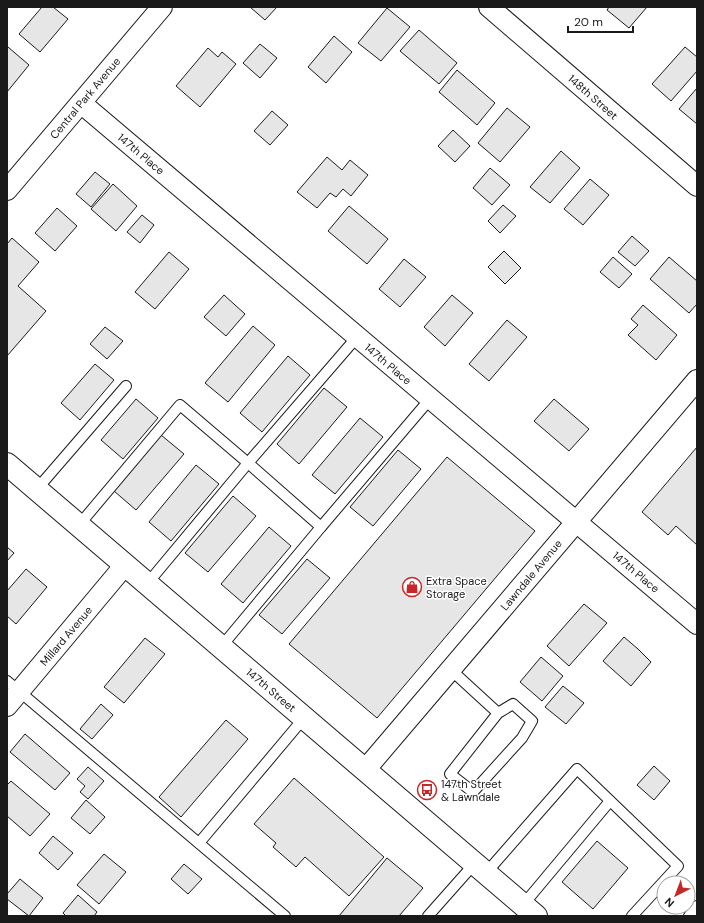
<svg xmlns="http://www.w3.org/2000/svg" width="704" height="923" viewBox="0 0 704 923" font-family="'DM Sans',sans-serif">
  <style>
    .building { fill: #e6e6e6; stroke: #1a1a1a }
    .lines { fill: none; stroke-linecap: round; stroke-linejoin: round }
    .service-casing { stroke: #1a1a1a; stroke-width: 12 }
    .minor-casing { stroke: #1a1a1a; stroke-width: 22 }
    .primary-casing { stroke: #1a1a1a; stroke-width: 24 }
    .service { stroke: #fff; stroke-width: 10 }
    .minor { stroke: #fff; stroke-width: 20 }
    .primary { stroke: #fff; stroke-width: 22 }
    .labels { text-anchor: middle; stroke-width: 3; stroke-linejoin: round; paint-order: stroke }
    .street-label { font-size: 11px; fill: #1a1a1a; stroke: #fff }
    .poi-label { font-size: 11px; fill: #1a1a1a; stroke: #fff; text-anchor: start }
  </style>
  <rect width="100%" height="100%" fill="#fff"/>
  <g class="building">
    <polygon points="42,7 53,7 68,19 40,52 19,34"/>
    <polygon points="250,7 277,7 265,20"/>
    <polygon points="609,7 647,7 629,28 607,10"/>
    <polygon points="387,8 410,27 381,61 358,43"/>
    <polygon points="419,30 457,63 439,84 400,51"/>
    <polygon points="334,36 352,52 326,83 308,67"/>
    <polygon points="260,44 277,58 260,78 243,63"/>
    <polygon points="8,47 29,65 7,92 7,48"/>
    <polygon points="685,47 697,57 697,71 671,101 652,84"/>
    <polygon points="208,48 218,57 222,52 236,64 200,107 176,86"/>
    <polygon points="457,70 495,103 477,125 439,92"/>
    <polygon points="697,88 697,124 679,109"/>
    <polygon points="507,108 530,127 500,162 478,143"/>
    <polygon points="272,111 288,125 270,145 254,131"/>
    <polygon points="453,130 470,146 455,162 438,146"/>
    <polygon points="561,151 580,168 550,203 530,187"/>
    <polygon points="327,157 342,170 350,160 368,175 351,196 343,189 336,197 330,193 317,208 297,192"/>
    <polygon points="490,168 510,185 492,205 473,188"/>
    <polygon points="95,172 110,184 91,207 76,194"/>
    <polygon points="590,179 609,195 583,225 564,209"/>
    <polygon points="113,184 137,206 116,231 91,209"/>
    <polygon points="503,205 516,216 500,233 488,221"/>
    <polygon points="349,206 388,239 367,264 328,231"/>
    <polygon points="57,208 77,226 55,251 35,233"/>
    <polygon points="142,215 154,225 140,243 127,232"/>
    <polygon points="632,236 649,251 635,266 618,252"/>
    <polygon points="12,238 39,262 18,286 46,311 7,356 7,244"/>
    <polygon points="504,251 521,268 505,284 488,267"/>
    <polygon points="169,252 189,269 155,309 135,292"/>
    <polygon points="613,257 632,274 619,288 600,272"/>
    <polygon points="669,257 697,281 697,304 689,313 650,279"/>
    <polygon points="404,259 426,277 400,307 379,289"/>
    <polygon points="224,295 245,314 226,336 204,317"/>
    <polygon points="452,295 473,313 445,346 424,327"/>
    <polygon points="643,305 677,335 656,360 628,335 638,325 631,319"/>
    <polygon points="507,320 527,337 489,381 469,364"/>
    <polygon points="253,326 275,345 228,402 205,383"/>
    <polygon points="105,327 123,341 107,359 90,344"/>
    <polygon points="288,356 310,375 262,432 240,413"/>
    <polygon points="95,364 114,380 80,420 61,403"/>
    <polygon points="324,388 347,407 299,464 277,444"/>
    <polygon points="136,399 158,418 123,459 101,440"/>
    <polygon points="554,399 589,429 569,451 534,421"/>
    <polygon points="360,418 383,437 335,494 312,475"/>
    <polygon points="161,435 184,454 136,510 114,491"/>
    <polygon points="697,447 697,545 676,526 668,535 642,512"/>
    <polygon points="398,450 421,469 373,526 350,507"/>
    <polygon points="447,457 535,531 377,718 289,644"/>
    <polygon points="196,465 219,484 171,541 149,522"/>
    <polygon points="233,496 256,516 208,572 185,553"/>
    <polygon points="269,527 291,546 243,603 221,584"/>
    <polygon points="7,547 14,553 7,561"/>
    <polygon points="307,559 330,578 282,634 259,615"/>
    <polygon points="26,569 47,587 16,624 7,616 7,591"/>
    <polygon points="584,604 607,623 569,666 547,646"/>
    <polygon points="624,637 638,649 651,662 631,686 603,661"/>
    <polygon points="145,638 165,654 124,703 104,687"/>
    <polygon points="541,657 563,676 542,701 520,682"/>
    <polygon points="563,686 584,703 566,724 545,707"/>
    <polygon points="101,704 113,715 92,739 80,729"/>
    <polygon points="226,720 248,739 181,817 159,797"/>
    <polygon points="25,734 70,773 55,790 10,752"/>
    <polygon points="654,766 670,781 654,800 637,785"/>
    <polygon points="88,767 104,781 88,799 80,792 85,786 77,779"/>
    <polygon points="294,778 384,857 349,896 305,857 296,867 273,847 276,843 254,824"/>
    <polygon points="11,781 50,814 30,836 7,816 7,785"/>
    <polygon points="86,800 105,817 90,834 71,818"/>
    <polygon points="53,836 73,853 58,870 39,853"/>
    <polygon points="597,841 628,868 593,909 562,882"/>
    <polygon points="104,854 126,872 99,904 77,885"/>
    <polygon points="387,858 423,888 399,916 339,916"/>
    <polygon points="184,864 202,879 188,894 171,879"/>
    <polygon points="20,879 43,898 29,916 7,899 7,894"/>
    <polygon points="78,895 97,912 94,916 66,916 63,913"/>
  </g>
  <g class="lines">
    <defs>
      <g id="service">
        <polyline points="357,337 248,463 321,527 430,399"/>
        <polyline points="37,489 126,386"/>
        <polyline points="79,525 180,405 248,463 147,584"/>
        <polyline points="221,647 321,527"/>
        <polyline points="450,669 498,713 450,774 473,792 522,738 532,721 513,704 498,713"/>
        <polyline points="7,681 285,916"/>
        <polyline points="199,843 304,718"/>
        <polyline points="486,873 577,769 678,866 632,916"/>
        <polyline points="523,905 610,801"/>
        <polyline points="428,916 475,863"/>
        <polyline points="689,916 697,906"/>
      </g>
      <g id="minor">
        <polyline points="489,7 697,186"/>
        <polyline points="81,103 697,624"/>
        <polyline points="7,190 162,7"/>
        <polyline points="7,706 125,565"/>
        <polyline points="365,770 697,380"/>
      </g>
      <polyline id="primary" points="7,464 536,916"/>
    </defs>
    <use href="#service" class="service-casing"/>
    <use href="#minor" class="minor-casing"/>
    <use href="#primary" class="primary-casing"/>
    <use href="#service" class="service"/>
    <use href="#minor" class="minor"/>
    <use href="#primary" class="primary"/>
  </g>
  <defs>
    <symbol id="shop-ring" viewBox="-11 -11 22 22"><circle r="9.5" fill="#fff" stroke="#c62828" stroke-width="1.5"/><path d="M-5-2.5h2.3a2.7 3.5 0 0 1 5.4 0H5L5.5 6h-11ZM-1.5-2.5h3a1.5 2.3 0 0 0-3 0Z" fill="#c62828"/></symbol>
    <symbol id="bus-ring" viewBox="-11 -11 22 22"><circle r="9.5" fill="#fff" stroke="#c62828" stroke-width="1.5"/><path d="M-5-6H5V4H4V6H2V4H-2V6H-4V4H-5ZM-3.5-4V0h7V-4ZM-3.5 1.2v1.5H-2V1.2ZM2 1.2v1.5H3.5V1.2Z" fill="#c62828"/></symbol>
  </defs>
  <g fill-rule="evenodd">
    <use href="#shop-ring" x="401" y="576" width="22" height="22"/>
    <use href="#bus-ring" x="416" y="779" width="22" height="22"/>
  </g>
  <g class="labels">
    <g class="street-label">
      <text transform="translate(593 97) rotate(41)" y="4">148th Street</text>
      <text transform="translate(85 98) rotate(-50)" y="4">Central Park Avenue</text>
      <text transform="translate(141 154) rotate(40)" y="4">147th Place</text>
      <text transform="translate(388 364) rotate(40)" y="4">147th Place</text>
      <text transform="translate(636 572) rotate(40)" y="4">147th Place</text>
      <text transform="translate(531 575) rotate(-50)" y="4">Lawndale Avenue</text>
      <text transform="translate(66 636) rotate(-50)" y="4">Millard Avenue</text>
      <text transform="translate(271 690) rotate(40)" y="4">147th Street</text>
    </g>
    <g class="poi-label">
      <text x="426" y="585">Extra Space<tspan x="426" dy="13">Storage</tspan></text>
      <text x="441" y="788">147th Street<tspan x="441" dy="13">&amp; Lawndale</tspan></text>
    </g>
  </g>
  <rect width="704" height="923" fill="none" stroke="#1a1a1a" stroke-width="16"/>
  <g transform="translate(676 895) rotate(222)"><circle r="19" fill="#ffffff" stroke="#a3a3a3"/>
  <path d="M0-3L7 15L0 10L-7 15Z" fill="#c62828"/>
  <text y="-6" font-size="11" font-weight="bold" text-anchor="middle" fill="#1a1a1a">N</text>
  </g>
  <path d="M568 26v6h65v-6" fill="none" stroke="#1a1a1a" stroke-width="2"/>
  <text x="574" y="26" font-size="12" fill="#1a1a1a" stroke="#ffffff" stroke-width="3" paint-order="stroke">20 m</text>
</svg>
